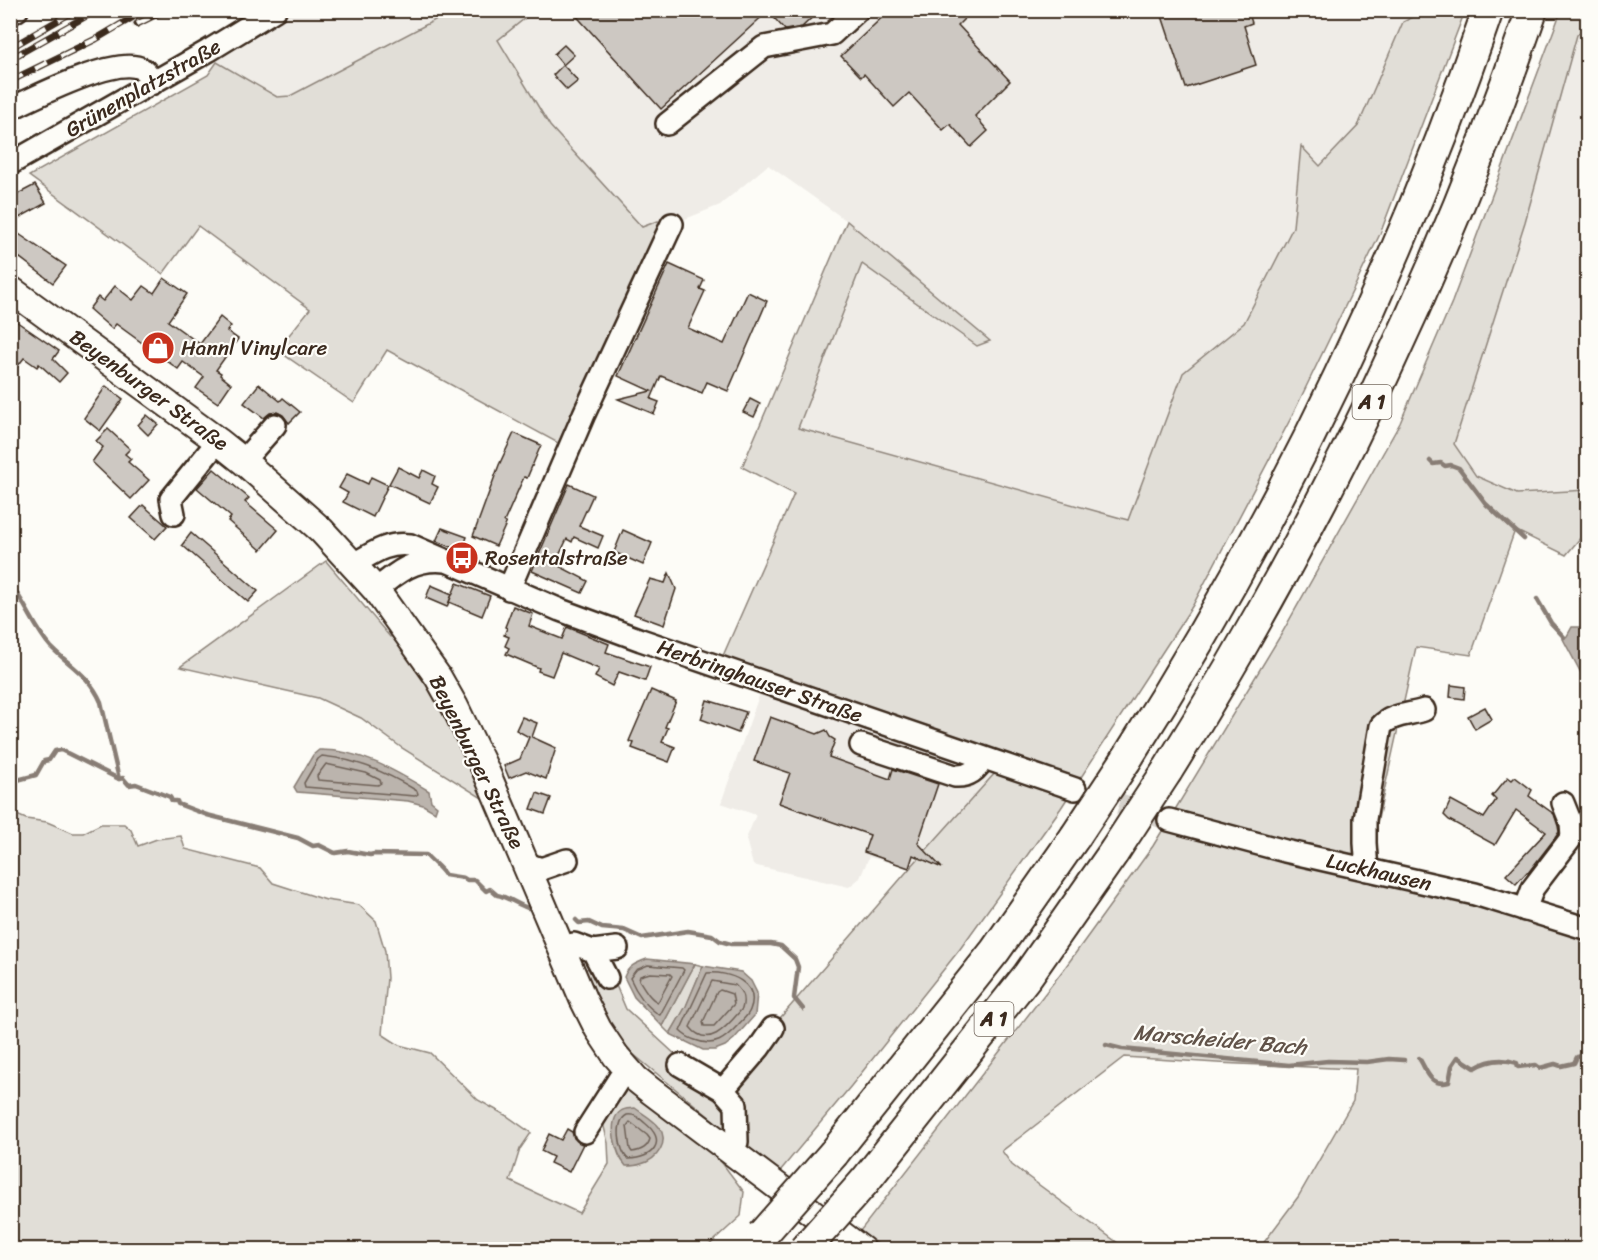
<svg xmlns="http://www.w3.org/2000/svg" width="1598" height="1260" viewBox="0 0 1598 1260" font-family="Sriracha,sans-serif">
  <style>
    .built { fill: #efece7 }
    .green { fill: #e1ded7; stroke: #8e847a; stroke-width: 1.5 }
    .water { fill: #bbb4ad; stroke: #887d74; stroke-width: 1.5 }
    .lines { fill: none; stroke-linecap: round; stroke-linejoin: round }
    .shore { stroke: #6e6157; stroke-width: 1.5 }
    .stream { stroke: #887d74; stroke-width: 4.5 }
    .building { fill: #cdc8c2; stroke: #3b2a1e; stroke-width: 1.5 }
    .minor-tunnel { stroke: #d6d2cc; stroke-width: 21; stroke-dasharray: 21 10; stroke-linecap: butt }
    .minor-casing { stroke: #3b2a1e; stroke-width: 26 }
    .major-casing { stroke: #3b2a1e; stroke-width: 30 }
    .highway-casing { stroke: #3b2a1e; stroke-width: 34 }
    .minor { stroke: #fdfcf7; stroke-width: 21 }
    .major { stroke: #fdfcf7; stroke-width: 26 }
    .highway { stroke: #fdfcf7; stroke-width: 30 }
    .rail-casing { stroke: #3b2a1e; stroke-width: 7 }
    .rail { stroke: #fdfcf7; stroke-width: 4.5; stroke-dasharray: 14; stroke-linecap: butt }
    .highway-bridge-casing { stroke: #3b2a1e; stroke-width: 34; stroke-linecap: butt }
    .highway-bridge { stroke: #fdfcf7; stroke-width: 30 }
    .labels { text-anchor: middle; stroke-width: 4.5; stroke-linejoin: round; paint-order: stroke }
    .shield { fill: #fdfcf7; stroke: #75695f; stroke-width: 1.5 }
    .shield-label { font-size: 20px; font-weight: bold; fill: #3b2a1e }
    .street-label { font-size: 21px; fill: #3b2a1e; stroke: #fdfcf7 }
    .poi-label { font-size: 21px; fill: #3b2a1e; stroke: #fdfcf7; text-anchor: start }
    .water-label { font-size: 22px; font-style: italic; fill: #615349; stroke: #fdfcf7 }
  </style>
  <rect width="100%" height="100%" fill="#fdfcf7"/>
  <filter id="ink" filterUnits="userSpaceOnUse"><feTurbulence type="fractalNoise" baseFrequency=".0167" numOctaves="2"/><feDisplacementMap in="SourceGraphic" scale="12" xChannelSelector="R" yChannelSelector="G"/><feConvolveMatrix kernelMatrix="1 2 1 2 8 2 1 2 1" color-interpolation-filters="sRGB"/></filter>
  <g filter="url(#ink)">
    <g class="built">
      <polygon points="534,10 1425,11 1403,22 1358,126 1320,167 1301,147 1293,227 1244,323 1183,374 1128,520 797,428 862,264 977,346 847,221 768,165 720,205 675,223 661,227 658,221 643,227 550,126 498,40"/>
      <polygon points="124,11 165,11 133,28"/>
      <polygon points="284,11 452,11 290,96 276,97 215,62 209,54"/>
      <polygon points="1587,21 1587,490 1518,494 1476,476 1454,445 1525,222 1577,35 1585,27"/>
      <polygon points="761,690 996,773 910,868 869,857 860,878 849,887 753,865 746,839 756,815 721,803"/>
    </g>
    <g class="green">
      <polygon points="452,11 534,11 498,40 550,126 642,227 658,221 661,227 558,443 387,350 354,403 277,350 310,309 198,226 163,274 29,176 208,75 217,62 277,97 290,96"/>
      <polygon points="1425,11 1465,11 1380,234 1292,416 1193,605 1061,808 960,949 851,1086 780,1171 729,1133 633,1054 602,1016 582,970 607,964 626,1009 716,1092 910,868 995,773 1004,760 722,658 794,494 742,467 847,221 990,341 977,346 862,264 798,428 1128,520 1183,373 1244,323 1293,227 1301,146 1320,166 1358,126 1403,22"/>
      <path d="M 1561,11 L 1587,11 C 1587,22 1586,27 1577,35 L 1525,222 L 1454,444 L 1476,476 L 1517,494 L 1587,490 L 1587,530 L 1566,555 L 1515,530 L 1471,655 L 1416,647 L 1368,864 L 1587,923 L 1587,1249 L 1259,1249 L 1298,1197 L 1353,1101 L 1356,1069 L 1217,1063 L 1124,1057 L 1002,1151 L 1012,1165 L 1126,1249 L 885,1249 L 860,1231 L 1064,969 L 1153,846 L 1282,633 L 1400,423 L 1452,302 Z"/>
      <polygon points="326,561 390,637 396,635 429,680 490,803 402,748 361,718 318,698 180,667"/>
      <polygon points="10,809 12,813 26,819 47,822 73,833 83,833 101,824 124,824 131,830 138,846 157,839 181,836 185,849 260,868 273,883 326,900 359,905 376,921 385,951 387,978 382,1034 399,1045 430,1053 478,1100 507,1116 531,1133 520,1149 510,1181 579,1213 609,1164 608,1143 603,1123 629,1084 713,1151 744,1192 741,1216 704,1250 11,1249"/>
      <polygon points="695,964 703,966 686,1007 670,1034 662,1026"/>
    </g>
    <g class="water">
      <polygon points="1572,627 1581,627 1587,632 1587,676 1581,673 1563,639 1567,636"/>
      <path d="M 319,750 C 359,749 396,771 429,791 L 431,801 L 437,806 L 435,812 L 423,805 L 408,801 L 297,792 L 294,787 L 313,755 Z"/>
      <path d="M 647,959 L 695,964 L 662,1026 L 634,997 L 624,977 C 628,966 636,963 647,959 Z"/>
      <polygon points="703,966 741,972 751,981 757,993 755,1015 734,1039 725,1046 715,1050 703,1050 670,1034 686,1006"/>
      <path d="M 635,1108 C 643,1114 653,1119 659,1127 C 670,1142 657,1160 641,1164 C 636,1166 631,1166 626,1166 C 616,1155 606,1121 621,1111 C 625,1108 630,1109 635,1108 Z"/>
    </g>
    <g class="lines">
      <g class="shore">
        <path d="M 322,756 C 357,759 388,773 417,791 L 418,794 L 415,796 L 305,787 L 304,783 L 318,759 Z"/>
        <polygon points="326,764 366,773 380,780 381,783 378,785 318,780 317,776"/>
        <path d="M 648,965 L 682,968 L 684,970 L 660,1015 C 647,1008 636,992 630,978 L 636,970 Z"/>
        <path d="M 650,973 L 670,974 L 672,976 L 658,1002 C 650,999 644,988 639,980 L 640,976 Z"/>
        <path d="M 707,973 C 729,971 761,983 750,1010 C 748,1016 742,1020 738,1025 C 725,1039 715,1048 695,1040 C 689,1038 684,1035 680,1031 Z"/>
        <path d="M 712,981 L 735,985 C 743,992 745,999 742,1009 C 729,1024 709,1051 690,1027 Z"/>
        <polygon points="720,990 732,994 734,1004 714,1026 704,1026 703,1022 717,992"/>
        <path d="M 627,1115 C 635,1114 639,1118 645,1123 C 668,1142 653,1158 628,1159 C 619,1151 614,1122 627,1115 Z"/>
        <path d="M 630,1122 L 647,1135 L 650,1139 C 648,1147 640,1151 632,1152 L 630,1149 L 627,1126 Z"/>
      </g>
      <g class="stream">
        <polyline points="1430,461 1433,464 1441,463 1445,466 1451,465 1459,468 1486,504 1524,539"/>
        <path d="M 10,584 C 26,603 34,628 51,647 C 71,667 89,675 101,702 L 119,779"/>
        <polyline points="1537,599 1551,623 1564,637"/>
        <path d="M 10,782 L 36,775 L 44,761 L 49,760 L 55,751 L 61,750 L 119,779 L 123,778 L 129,785 L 136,784 L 170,797 L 172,801 L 177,801 L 178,804 L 207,815 L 298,838 L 313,846 L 319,845 L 335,853 L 348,851 L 370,855 L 374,854 L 426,855 C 432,862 440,867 445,875 L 464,878 L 467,880 L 475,880 L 486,891 L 490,889 L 497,895 C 506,896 518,905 528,908"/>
        <polyline points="576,920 579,923 589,922 602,928 624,930 642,938 688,931 712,935 720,941 731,944 771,944 781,946 795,959 798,967 794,998 803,1009"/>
        <polyline points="1106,1045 1122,1049 1289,1065 1328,1061 1367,1062 1389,1059 1404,1060"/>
        <path d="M 1419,1058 C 1427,1070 1429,1087 1449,1082 L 1452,1066 L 1458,1057 L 1475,1068 C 1488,1060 1503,1058 1517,1063 L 1518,1067 L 1536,1065 L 1540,1068 L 1555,1064 L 1561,1066 L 1574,1063 L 1577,1057 L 1588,1055"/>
      </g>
    </g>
    <g class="building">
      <polygon points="571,10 820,10 802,27 785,30 768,11 661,109"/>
      <polygon points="890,10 957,10 964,19 958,25 1010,81 975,116 988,131 971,147 950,124 943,130 909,93 894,107 864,74 861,77 841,56"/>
      <polygon points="1160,10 1248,10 1252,23 1244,26 1256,65 1186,88"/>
      <polygon points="564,45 574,55 563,65 554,54"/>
      <polygon points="563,65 578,81 567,90 553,75"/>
      <polygon points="35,185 46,203 10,223 10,198"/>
      <polygon points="10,228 66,266 53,283 20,258 18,259 10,253"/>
      <polygon points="669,264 704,280 700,289 705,291 688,328 724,344 748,292 767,301 728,391 707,382 702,393 661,376 651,399 659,402 654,414 618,399 651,391 618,376"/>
      <polygon points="164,278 187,294 168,321 200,344 220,317 231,326 227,331 238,339 216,370 221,373 220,375 231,384 218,403 196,388 204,377 183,362 178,369 116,324 112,329 89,309 98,297 103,301 115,286 133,300 144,286 154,293"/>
      <polygon points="10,317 59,351 53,359 67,373 59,382 39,364 37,367 24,358 10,376"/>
      <polygon points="259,384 280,401 283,398 300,412 289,423 283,415 277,412 270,413 264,418 244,403"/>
      <polygon points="106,386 123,399 100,431 84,418"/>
      <polygon points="750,399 760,404 754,417 743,412"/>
      <polygon points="147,415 158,424 148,435 138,425"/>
      <polygon points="108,429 130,449 125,454 131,459 128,462 149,480 131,499 92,462 103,447 96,441"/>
      <polygon points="514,433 541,445 527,478 524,477 504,522 506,524 496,546 473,536 499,465"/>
      <polygon points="398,467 419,478 423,470 435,476 432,484 438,487 430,503 389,484"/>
      <polygon points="214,469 249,498 245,502 278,530 261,550 228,521 231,517 197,488"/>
      <polygon points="347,474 368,484 371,477 388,485 373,517 343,502 348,493 339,488"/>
      <polygon points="569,484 593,495 579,526 603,536 598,548 574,537 572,542 567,539 555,564 588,581 582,593 532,571"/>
      <polygon points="143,505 167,526 155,539 131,518"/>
      <polygon points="442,528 467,537 462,551 436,541"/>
      <polygon points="623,530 652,543 643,565 614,552"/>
      <polygon points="191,533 258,591 248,602 182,545"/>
      <polygon points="669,573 676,589 664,625 634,614 650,579 665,583"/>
      <polygon points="457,583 490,596 482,616 449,602"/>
      <polygon points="431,585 452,594 447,607 426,598"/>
      <polygon points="513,606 533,614 529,626 562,639 567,627 609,644 606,652 650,667 645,681 619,672 612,686 595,677 599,669 561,653 552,676 538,671 539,668 506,654 509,648 505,646 509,637 504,635 507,628 505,627"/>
      <polygon points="1451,685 1465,687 1464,699 1450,697"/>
      <polygon points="651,690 676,701 665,727 668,728 662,742 675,747 669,762 632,748 634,743 629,741"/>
      <polygon points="707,700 746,712 738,733 701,719"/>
      <polygon points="1485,707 1492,719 1475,729 1468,716"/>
      <polygon points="522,717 537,723 532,737 556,748 546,779 526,771 509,778 504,766 520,759 529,737 516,730"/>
      <polygon points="770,717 817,734 826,730 830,737 835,740 829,757 890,779 893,769 938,784 918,843 942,868 913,855 909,868 864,852 870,835 779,803 790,773 754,761"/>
      <polygon points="1508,777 1512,780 1515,777 1532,790 1529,796 1554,814 1558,826 1559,832 1555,838 1528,873 1527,872 1516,884 1506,875 1546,832 1516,810 1495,845 1449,820 1444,815 1451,800 1484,818 1496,800 1492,796"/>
      <polygon points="537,793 551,798 545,814 531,809"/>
      <polygon points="567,1129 572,1132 574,1138 583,1144 569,1172 550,1163 553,1157 541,1151 549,1134 561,1140"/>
    </g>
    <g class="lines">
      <polyline class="minor-tunnel" points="1090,794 1169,820"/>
      <defs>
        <g id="minor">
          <polyline points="10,14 17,10"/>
          <path d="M 10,109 C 35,97 118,55 142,69 C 148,72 150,77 153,83"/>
          <polyline points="667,124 764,47 832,34 858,10"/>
          <polyline points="10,164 208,51 275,10"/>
          <polyline points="243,461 275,425"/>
          <polyline points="174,514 171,499 218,441"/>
          <path d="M 354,564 C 373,553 387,542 410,545 L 560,610 L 641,640 L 1075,789"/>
          <polyline points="509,589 584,414 672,224"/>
          <path d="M 376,590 C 398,571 415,558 445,561"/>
          <path d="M 861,745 L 955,776 C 968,777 978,770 983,758"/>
          <polyline points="1169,820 1285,851 1475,894 1588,929"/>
          <polyline points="524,863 541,869 567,860"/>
          <path d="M 1367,870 L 1365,843 L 1365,819 L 1381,726 C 1392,714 1409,715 1424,710"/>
          <polyline points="1525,910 1533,888 1572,837 1571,823 1563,803"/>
          <polyline points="561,947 574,944 593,951 607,978"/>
          <polyline points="593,951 617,948"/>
          <polyline points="680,1065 723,1090"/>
          <polyline points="585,1132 626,1068"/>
          <polyline points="731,1151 737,1142 736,1105 723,1090 759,1048 773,1028"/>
        </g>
        <polyline id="major" points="10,289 218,441 243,461 321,530 376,590 438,677 455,707 485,769 583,999 598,1029 616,1056 636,1079 651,1091 862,1250"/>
        <g id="highway">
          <path d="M 1126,760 C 1275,526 1398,274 1488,10"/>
          <path d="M 1167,771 C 1317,531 1440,279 1532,10"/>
          <polyline points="834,1153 995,951 1075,837"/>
          <polyline points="865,1181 1028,975 1114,852"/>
        </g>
      </defs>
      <use href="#minor" class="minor-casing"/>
      <use href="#major" class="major-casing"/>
      <use href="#highway" class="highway-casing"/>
      <use href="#minor" class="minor"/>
      <use href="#major" class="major"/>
      <use href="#highway" class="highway"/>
      <defs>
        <g id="rail">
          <polyline points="137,24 165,10"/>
          <polyline points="10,48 76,10"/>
          <polyline points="10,59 97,10"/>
          <polyline points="10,81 96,39 145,10"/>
        </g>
      </defs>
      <use href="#rail" class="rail-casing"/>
      <use href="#rail" class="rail"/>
      <defs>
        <g id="highway-bridge">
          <polyline points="1075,837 1126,760"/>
          <polyline points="1114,852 1167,771"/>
          <polyline points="762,1235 834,1153"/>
          <polyline points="804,1250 865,1181"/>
        </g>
      </defs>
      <use href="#highway-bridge" class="highway-bridge-casing"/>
      <use href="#highway-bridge" class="highway-bridge"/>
    </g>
  </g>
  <defs>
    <symbol id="shop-disc" viewBox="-11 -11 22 22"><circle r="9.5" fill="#c8321e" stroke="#fdfcf7"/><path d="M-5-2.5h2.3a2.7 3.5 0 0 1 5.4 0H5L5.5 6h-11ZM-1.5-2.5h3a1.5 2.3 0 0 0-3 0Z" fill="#fff"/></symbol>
    <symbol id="bus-disc" viewBox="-11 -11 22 22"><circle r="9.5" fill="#c8321e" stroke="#fdfcf7"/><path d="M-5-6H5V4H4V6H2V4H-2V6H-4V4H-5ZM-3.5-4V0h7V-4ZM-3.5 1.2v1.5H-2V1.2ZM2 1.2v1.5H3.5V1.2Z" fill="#fff"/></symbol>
  </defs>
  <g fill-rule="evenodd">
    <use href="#shop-disc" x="139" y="329" width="38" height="38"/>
    <use href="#bus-disc" x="443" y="539" width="38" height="38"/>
  </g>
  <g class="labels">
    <g class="shield">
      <rect x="1352.5" y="385" width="39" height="34" rx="4.5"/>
      <rect x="974.5" y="1002" width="39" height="34" rx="4.5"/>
    </g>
    <g class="shield-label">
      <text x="1372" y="409">A 1</text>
      <text x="994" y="1026">A 1</text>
    </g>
    <g class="street-label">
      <text transform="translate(143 88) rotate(-30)" y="7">Grünenplatzstraße</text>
      <text transform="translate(149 390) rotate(36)" y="7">Beyenburger Straße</text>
      <text transform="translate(760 681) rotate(19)" y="7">Herbringhauser Straße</text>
      <text transform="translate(477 762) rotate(64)" y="7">Beyenburger Straße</text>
      <text transform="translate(1379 872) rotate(13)" y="7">Luckhausen</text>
    </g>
    <g class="poi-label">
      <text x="181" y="355">Hannl Vinylcare</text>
      <text x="485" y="565">Rosentalstraße</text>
    </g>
    <g class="water-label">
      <text transform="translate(1220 1039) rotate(5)" y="8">Marscheider Bach</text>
    </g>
  </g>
  <rect width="1598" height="1260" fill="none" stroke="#fdfcf7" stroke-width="36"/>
  <rect x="18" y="18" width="1562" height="1224" fill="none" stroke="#3b2a1e" stroke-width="2" filter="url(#ink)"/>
</svg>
